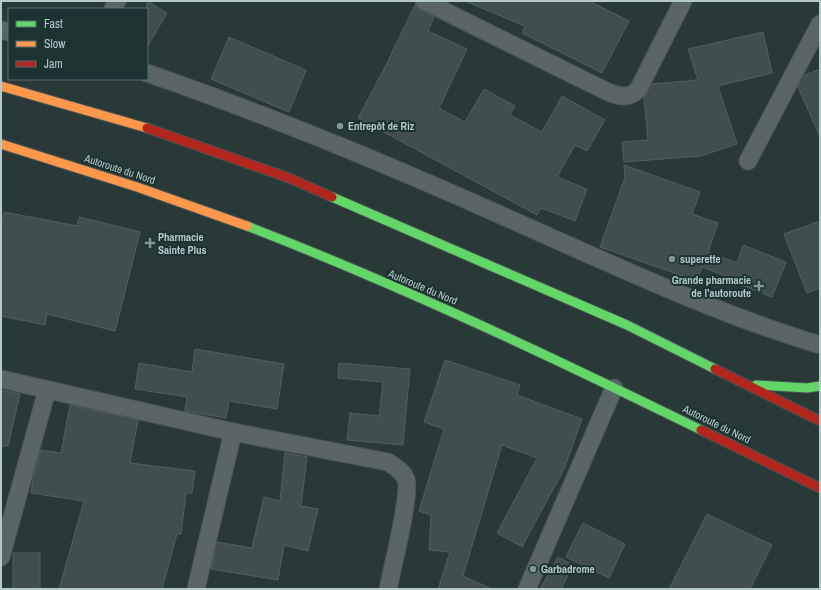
<svg xmlns="http://www.w3.org/2000/svg" width="821" height="590" viewBox="0 0 821 590" font-family="'Archivo Narrow',sans-serif">
  <style>
    .building { fill: #414e4e; stroke: #51605f }
    .lines { fill: none; stroke-linecap: round; stroke-linejoin: round }
    .street-casing { stroke: #495553; stroke-width: 19 }
    .fast-casing { stroke: #465453; stroke-width: 11 }
    .slow-casing { stroke: #465453; stroke-width: 11 }
    .jam-casing { stroke: #465453; stroke-width: 11 }
    .street { stroke: #596665; stroke-width: 17 }
    .fast { stroke: #63d668; stroke-width: 9 }
    .slow { stroke: #ff974d; stroke-width: 9 }
    .jam { stroke: #b3261e; stroke-width: 9 }
    .poi-dot { fill: #839796; stroke: #1c3332; stroke-width: 1.5 }
    .labels { text-anchor: middle; stroke-width: 4; stroke-linejoin: round; paint-order: stroke }
    .poi-label { font-size: 11px; font-weight: bold; fill: #b3cac9; stroke: #1c3332; text-anchor: start }
    .street-label { font-size: 11px; fill: #b3cac9; stroke: #1c3332 }
  </style>
  <rect width="100%" height="100%" fill="#293937"/>
  <g class="building">
    <polygon points="147,1 167,13 147,47"/>
    <polygon points="465,1 589,1 629,21 602,73 522,33 525,26"/>
    <polygon points="415,5 419,10 434,17 428,31 467,49 439,108 465,122 484,89 515,106 510,115 542,132 562,96 605,120 587,151 575,145 557,177 587,189 575,221 541,208 537,215 358,118 384,69"/>
    <polygon points="763,32 772,73 718,86 737,144 701,156 624,162 622,142 648,140 644,98 652,84 698,80 688,49"/>
    <polygon points="229,37 306,70 289,112 211,79"/>
    <polygon points="820,69 820,137 798,87 805,75"/>
    <polygon points="624,165 700,192 692,214 718,223 708,252 737,263 743,245 786,262 772,297 739,284 740,282 702,267 697,281 600,247 625,177"/>
    <polygon points="4,212 77,226 79,217 140,232 115,331 47,314 45,325 1,316 1,227"/>
    <polygon points="820,221 820,288 807,293 784,234"/>
    <polygon points="195,349 284,364 277,409 229,401 226,418 185,411 187,397 135,389 139,363 192,372"/>
    <polygon points="445,360 520,385 517,395 582,419 564,469 522,547 497,533 537,458 502,445 463,576 492,589 438,589 450,552 429,550 431,515 419,511 444,429 424,422"/>
    <polygon points="339,363 410,369 403,445 347,440 350,413 379,416 383,382 338,378"/>
    <polygon points="1,390 20,394 8,446 1,446"/>
    <polygon points="70,405 138,420 130,463 195,471 192,493 186,493 181,534 177,534 162,589 59,589 84,501 31,493 33,478 41,450 61,453"/>
    <polygon points="285,453 307,457 301,506 318,509 308,551 284,545 278,580 211,569 217,542 252,548 264,497 280,501"/>
    <polygon points="707,514 772,545 750,589 669,589"/>
    <polygon points="583,523 625,544 609,578 566,557"/>
    <rect x="13" y="553" width="27" height="36"/>
    <polygon points="558,557 573,565 561,589 540,589"/>
  </g>
  <g class="lines">
    <defs>
      <g id="street">
        <path d="M 424,1 L 610,93 C 621,97 629,98 638,90 L 683,1"/>
        <polyline points="113,9 117,1"/>
        <polyline points="1,30 9,32"/>
        <path d="M 147,73 C 265,114 382,162 496,213 C 603,260 708,311 820,345"/>
        <polyline points="748,161 820,24"/>
        <path d="M 1,379 L 233,432 L 388,462 C 395,467 402,470 406,479 C 411,494 392,569 388,589"/>
        <polyline points="1,557 47,390"/>
        <polyline points="196,589 233,432"/>
        <polyline points="527,589 614,388"/>
      </g>
      <g id="fast">
        <polyline points="332,197 627,325 715,369"/>
        <path d="M 247,226 C 402,286 552,357 701,430"/>
        <polyline points="756,385 807,388 820,386"/>
      </g>
      <g id="slow">
        <polyline points="1,86 147,128"/>
        <polyline points="1,144 137,187 247,226"/>
      </g>
      <g id="jam">
        <polyline points="147,128 289,178 332,197"/>
        <polyline points="715,369 820,421"/>
        <polyline points="701,430 820,488"/>
      </g>
    </defs>
    <use href="#street" class="street-casing"/>
    <use href="#fast" class="fast-casing"/>
    <use href="#slow" class="slow-casing"/>
    <use href="#jam" class="jam-casing"/>
    <use href="#street" class="street"/>
    <use href="#fast" class="fast"/>
    <use href="#slow" class="slow"/>
    <use href="#jam" class="jam"/>
  </g>
  <g class="poi-dot">
    <circle cx="340" cy="126" r="4"/>
    <path d="M148 237h4v4h4v4h-4v4h-4v-4h-4v-4h4z"/>
    <circle cx="672" cy="259" r="4"/>
    <path d="M757 280h4v4h4v4h-4v4h-4v-4h-4v-4h4z"/>
    <circle cx="533" cy="569" r="4"/>
  </g>
  <g class="labels">
    <g class="poi-label">
      <text x="348" y="130">Entrepôt de Riz</text>
      <text x="158" y="241">Pharmacie<tspan x="158" dy="13">Sainte Plus</tspan></text>
      <text x="680" y="263">superette</text>
      <text x="751" y="284" text-anchor="end">Grande pharmacie<tspan x="751" dy="13">de l’autoroute</tspan></text>
      <text x="541" y="573">Garbadrome</text>
    </g>
    <g class="street-label">
      <text transform="translate(120 169) rotate(18)" y="4">Autoroute du Nord</text>
      <text transform="translate(423 287) rotate(23)" y="4">Autoroute du Nord</text>
      <text transform="translate(717 424) rotate(26)" y="4">Autoroute du Nord</text>
    </g>
  </g>
  <rect width="821" height="590" fill="none" stroke="#b3cac9" stroke-width="4"/>
  <rect x="8" y="8" width="140" height="72" fill="#1c3332" stroke="#586f6e"/>
  <rect x="16" y="21" width="20" height="6" fill="#63d668" stroke="#586f6e"/>
  <text x="44" y="28" font-size="12" fill="#b3cac9">Fast</text>
  <rect x="16" y="41" width="20" height="6" fill="#ff974d" stroke="#586f6e"/>
  <text x="44" y="48" font-size="12" fill="#b3cac9">Slow</text>
  <rect x="16" y="61" width="20" height="6" fill="#b3261e" stroke="#586f6e"/>
  <text x="44" y="68" font-size="12" fill="#b3cac9">Jam</text>
</svg>
